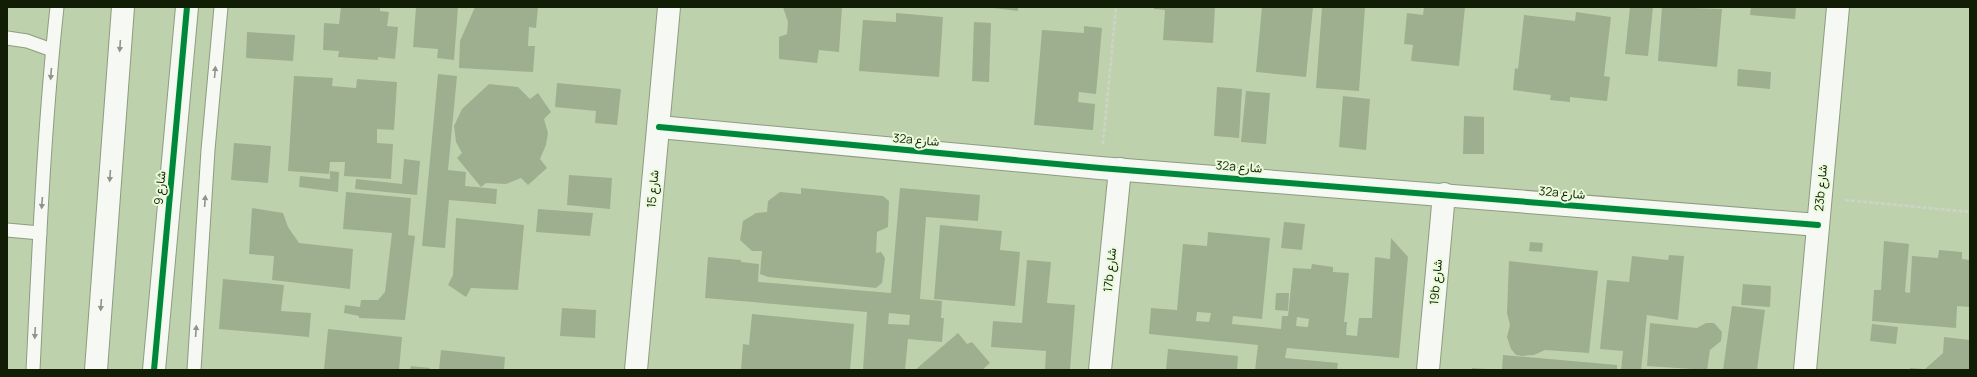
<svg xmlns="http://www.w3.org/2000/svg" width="1977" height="377" viewBox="0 0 1977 377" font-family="Manrope,Vazirmatn,sans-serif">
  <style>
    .building { fill: #9eaf8f; fill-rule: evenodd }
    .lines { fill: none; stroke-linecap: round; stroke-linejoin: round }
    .service-casing { stroke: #8d9c7f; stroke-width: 15 }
    .minor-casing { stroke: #8d9c7f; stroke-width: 24 }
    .tertiary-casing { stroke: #8d9c7f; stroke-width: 24 }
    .path { stroke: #cdd4c7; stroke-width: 2.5; stroke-dasharray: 4 2; stroke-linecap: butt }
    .service { stroke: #f5f8f3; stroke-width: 13 }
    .minor { stroke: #f5f8f3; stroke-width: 22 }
    .tertiary { stroke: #f5f8f3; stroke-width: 22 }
    .cycleway-casing { stroke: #e9fbda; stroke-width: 8 }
    .cycleway { stroke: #00873e; stroke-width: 6 }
    .oneway { fill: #8e9588 }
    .labels { text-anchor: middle; stroke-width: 4; stroke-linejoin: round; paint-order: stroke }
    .street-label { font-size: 12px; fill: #111d05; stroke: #e9fbda }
  </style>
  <rect width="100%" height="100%" fill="#bed1ad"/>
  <g class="building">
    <polygon points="341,7 380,7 380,11 389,12 387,26 398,27 395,59 378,57 378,60 338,57 339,51 323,50 324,23 339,24"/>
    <polygon points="416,7 458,7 454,60 437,58 438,49 413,47"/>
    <polygon points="475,7 538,7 536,28 529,27 528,46 535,46 533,72 459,68 460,41"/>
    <polygon points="783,7 842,7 839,52 819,50 817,63 779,59 779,37 787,34 788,22"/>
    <polygon points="985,7 1018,7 1018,11"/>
    <polygon points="1154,7 1215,7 1213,43 1163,40 1165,10 1154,9"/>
    <polygon points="1262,7 1313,7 1306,77 1256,72"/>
    <polygon points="1322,7 1365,7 1359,91 1316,88"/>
    <polygon points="1424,7 1465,7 1459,66 1411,61 1413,45 1404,44 1407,13 1423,15"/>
    <polygon points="1630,7 1653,7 1648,56 1625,54"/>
    <polygon points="1662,7 1722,9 1717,67 1658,61"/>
    <polygon points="1751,7 1796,7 1795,19 1750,15"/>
    <polygon points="1576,12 1611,17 1604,76 1610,77 1607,101 1570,97 1570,102 1550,100 1551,95 1513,90 1515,68 1518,69 1524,15 1575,21"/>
    <polygon points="896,13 943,17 939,77 859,71 863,20 896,22"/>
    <polygon points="974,22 991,23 989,82 972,81"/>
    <polygon points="1084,26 1102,28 1096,94 1079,92 1078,102 1095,104 1093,130 1034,125 1042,30 1084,33"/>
    <polygon points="247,32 295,35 293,61 246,58"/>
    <polygon points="1738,69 1771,72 1770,89 1737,86"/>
    <polygon points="438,74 457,76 448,170 466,172 465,186 497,189 496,204 449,200 445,248 422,246"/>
    <polygon points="294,76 333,78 332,86 356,88 357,79 397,82 394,130 377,129 377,143 393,144 391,179 344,176 345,162 330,162 329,174 288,171"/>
    <polygon points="557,83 621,89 617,125 595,123 596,111 555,107"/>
    <polygon points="489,84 518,87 530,99 538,93 551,112 544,119 548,133 546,145 540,159 547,168 528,185 521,178 506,184 486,183 481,187 457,158 462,153 456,142 454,126 462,109"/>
    <polygon points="1217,87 1242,89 1239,138 1214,136"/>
    <polygon points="1246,91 1270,93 1266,144 1241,142"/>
    <polygon points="1343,96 1370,99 1366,150 1339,147"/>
    <polygon points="1464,116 1484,117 1484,154 1463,154"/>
    <polygon points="234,143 271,146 268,183 231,180"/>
    <polygon points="404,159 420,161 417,195 355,189 356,179 402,184"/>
    <polygon points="330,171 339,172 338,192 299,187 300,176 330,179"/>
    <polygon points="569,175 612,178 610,209 567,205"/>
    <polygon points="801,188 883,196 889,201 888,227 877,232 876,253 881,252 885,258 882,283 876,288 768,277 760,274 762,251 752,251 740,240 743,221 756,213 767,212 768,201 780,192 801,194"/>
    <path d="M 900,188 L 980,195 L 978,221 L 926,217 L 920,299 L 942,301 L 941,318 L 944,318 L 942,342 L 908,339 L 905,370 L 863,370 L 867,312 L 705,298 L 708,257 L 741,260 L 741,262 L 759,264 L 758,282 L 891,293 ZM 889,313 L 910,315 L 909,325 L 888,324 Z"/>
    <polygon points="346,192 411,198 408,235 415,236 405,320 359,318 359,316 344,313 345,305 360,307 361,300 378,300 385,292 392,233 343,229"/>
    <polygon points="252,208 283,213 288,227 299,243 353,249 350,289 272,280 274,256 249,254"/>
    <polygon points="538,209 593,213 590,236 536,232"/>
    <polygon points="456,218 524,225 518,290 471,288 466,297 448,285 453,275"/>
    <polygon points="1284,222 1305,224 1302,250 1281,248"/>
    <polygon points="940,225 1002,231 1000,250 1020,252 1015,306 934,299"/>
    <path d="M 1208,232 L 1270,238 L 1262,319 L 1233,316 L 1232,324 L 1281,329 L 1282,316 L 1288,316 L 1293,268 L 1311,269 L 1312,264 L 1333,267 L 1333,272 L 1349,273 L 1344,322 L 1347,322 L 1346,335 L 1357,336 L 1359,318 L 1372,318 L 1375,257 L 1390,259 L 1391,238 L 1408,257 L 1399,358 L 1287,348 L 1285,358 L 1338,363 L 1337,370 L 1255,370 L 1258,345 L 1149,334 L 1151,308 L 1177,310 L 1183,244 L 1207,246 ZM 1197,312 L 1211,313 L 1209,322 L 1196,321 ZM 1297,317 L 1309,319 L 1308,327 L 1296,326 Z"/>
    <polygon points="1884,241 1909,244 1905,292 1910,293 1912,256 1938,258 1939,250 1962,252 1962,259 1970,260 1970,307 1957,306 1956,328 1872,321 1874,290 1881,290"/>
    <polygon points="1530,242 1543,243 1542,252 1529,251"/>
    <polygon points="1669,255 1684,256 1678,320 1647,315 1641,370 1621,370 1623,351 1600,349 1607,280 1629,282 1632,256 1668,260"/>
    <polygon points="1027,260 1051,262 1047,303 1075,305 1070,370 1045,370 1046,351 991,347 993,321 1022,323"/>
    <polygon points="1509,261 1598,271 1589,353 1545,350 1534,355 1522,356 1516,355 1511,349 1507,337 1510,325 1507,313"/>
    <polygon points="223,279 284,285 281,311 311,313 309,337 219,329"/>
    <polygon points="1743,284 1771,286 1770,307 1741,305"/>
    <polygon points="1276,293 1289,293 1288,311 1275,310"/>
    <polygon points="1732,306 1765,310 1757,370 1723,370"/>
    <polygon points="562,308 596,310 595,338 560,336"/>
    <polygon points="752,314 854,324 850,370 741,370 743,344 749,345"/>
    <polygon points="1650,323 1697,328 1706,323 1714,323 1722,332 1721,341 1710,350 1707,370 1647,366"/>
    <polygon points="1872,324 1898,327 1896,344 1870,341"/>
    <polygon points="328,329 402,337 399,370 324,370"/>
    <polygon points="958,333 967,344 972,342 990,363 982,370 915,370"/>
    <polygon points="1944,337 1970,340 1970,370 1924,370 1943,353"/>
    <polygon points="1168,349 1238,356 1237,370 1166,370"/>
    <polygon points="441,350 505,357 504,370 439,370"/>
    <polygon points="1503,355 1617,365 1617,370 1502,370"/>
    <polygon points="411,366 430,368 429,370 410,370"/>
    <polygon points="1472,368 1486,369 1486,370 1472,370"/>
    <polygon points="1910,368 1923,369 1923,370 1910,370"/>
  </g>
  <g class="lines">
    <defs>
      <g id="service">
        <polyline points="7,38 27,41 52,50"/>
        <polyline points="7,230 40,233"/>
        <path d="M 33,370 C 39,249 44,127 57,7"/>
        <polyline points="194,370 208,150 221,7"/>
      </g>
      <g id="minor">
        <polyline points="659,127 1100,168 1818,225"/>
        <polyline points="636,370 669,7"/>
        <polyline points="1100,370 1120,169"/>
        <polyline points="1428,370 1444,194"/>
        <polyline points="1805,370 1838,7"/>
      </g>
      <g id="tertiary">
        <polyline points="96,370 123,7"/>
        <polyline points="154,370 187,7"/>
      </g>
    </defs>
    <use href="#service" class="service-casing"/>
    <use href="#minor" class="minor-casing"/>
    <use href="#tertiary" class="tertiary-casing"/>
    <g class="path">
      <polyline points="1103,144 1116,7"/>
      <polyline points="1845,200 1970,212"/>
    </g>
    <use href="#service" class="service"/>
    <use href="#minor" class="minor"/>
    <use href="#tertiary" class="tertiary"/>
    <defs>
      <g id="cycleway">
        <polyline points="659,127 1100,168 1818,225"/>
        <polyline points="154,370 187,7"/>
      </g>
    </defs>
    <use href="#cycleway" class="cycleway-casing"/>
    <use href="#cycleway" class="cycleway"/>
  </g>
  <defs><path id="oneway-solid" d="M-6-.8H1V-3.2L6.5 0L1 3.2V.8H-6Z"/></defs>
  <g class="oneway">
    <use href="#oneway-solid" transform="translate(120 46) rotate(94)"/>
    <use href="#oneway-solid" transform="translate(215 72) rotate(-85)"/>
    <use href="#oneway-solid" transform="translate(51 74) rotate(94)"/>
    <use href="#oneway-solid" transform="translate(110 176) rotate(94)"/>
    <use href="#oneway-solid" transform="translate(205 201) rotate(-86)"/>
    <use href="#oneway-solid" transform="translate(42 203) rotate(94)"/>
    <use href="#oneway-solid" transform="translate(101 305) rotate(94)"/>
    <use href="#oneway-solid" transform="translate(196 331) rotate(-86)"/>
    <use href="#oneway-solid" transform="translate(35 333) rotate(93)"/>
  </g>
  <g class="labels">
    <g class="street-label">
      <text transform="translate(916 140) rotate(5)" y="4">32a شارع</text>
      <text transform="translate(1239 167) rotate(4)" y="4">32a شارع</text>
      <text transform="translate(160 188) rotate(-85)" y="4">شارع 9</text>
      <text transform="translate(1821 188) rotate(-85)" y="4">23b شارع</text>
      <text transform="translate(653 189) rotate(-85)" y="4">شارع 15</text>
      <text transform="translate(1562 193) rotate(5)" y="4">32a شارع</text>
      <text transform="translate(1110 270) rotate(-84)" y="4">17b شارع</text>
      <text transform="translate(1436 282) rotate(-85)" y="4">19b شارع</text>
    </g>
  </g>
  <rect width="1977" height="377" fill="none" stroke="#111d05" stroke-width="16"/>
</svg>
